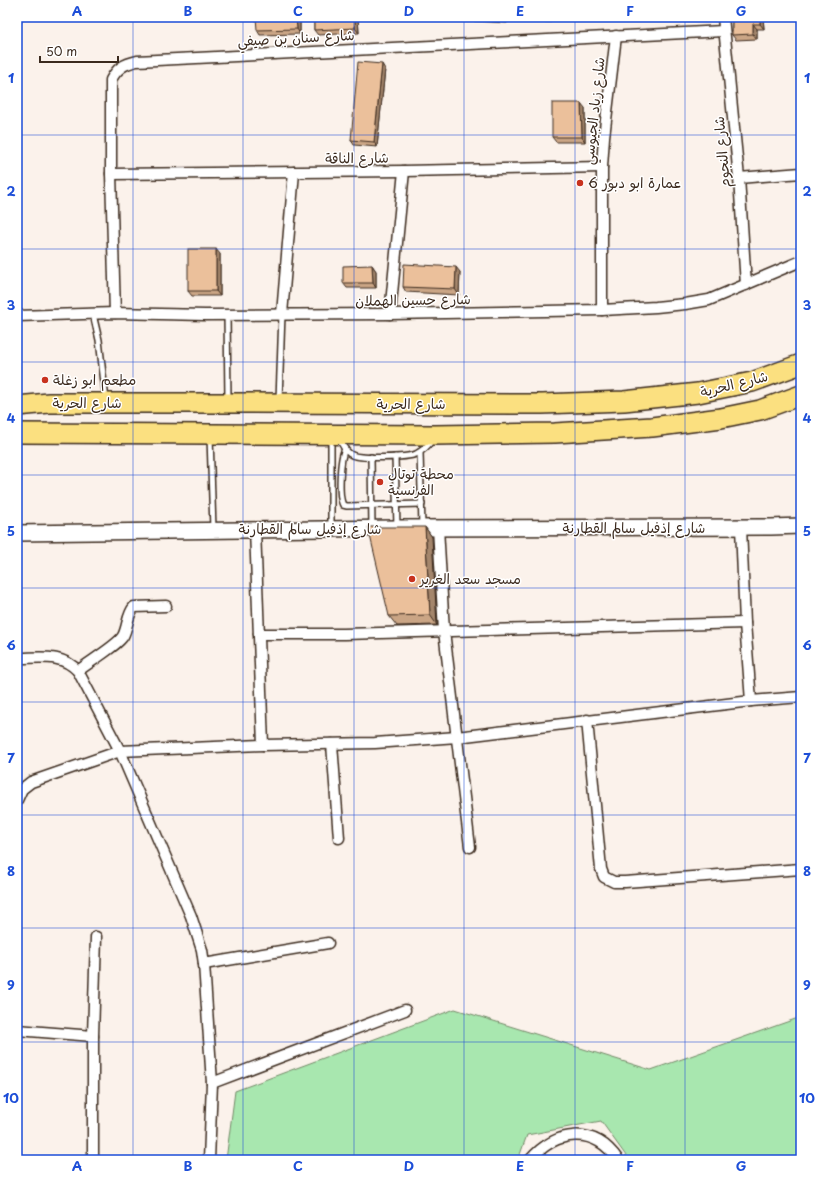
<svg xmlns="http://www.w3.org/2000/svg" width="818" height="1177" viewBox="0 0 818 1177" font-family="'Playpen Sans','Playpen Sans Arabic',sans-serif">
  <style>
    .green { fill: #a8e7af; stroke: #728866 }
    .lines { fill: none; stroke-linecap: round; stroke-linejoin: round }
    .lane-casing { stroke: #3b2a1e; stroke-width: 8 }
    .street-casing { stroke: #3b2a1e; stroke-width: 13 }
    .secondary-casing { stroke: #3b2a1e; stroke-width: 18 }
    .highway-casing { stroke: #3b2a1e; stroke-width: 22 }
    .lane { stroke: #fff; stroke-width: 5 }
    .street { stroke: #fff; stroke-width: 10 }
    .secondary { stroke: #fff; stroke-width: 15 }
    .highway { stroke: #fbe080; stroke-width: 19 }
    .wall { fill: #caa585; stroke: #3b2a1e }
    .shaded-wall { fill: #a4866c; stroke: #3b2a1e }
    .building { fill: #ebc09b; stroke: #3b2a1e }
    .grid { fill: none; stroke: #1d4ed8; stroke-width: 1; stroke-opacity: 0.55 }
    .poi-dot { fill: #c8321e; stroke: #fff; stroke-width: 1.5 }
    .labels { text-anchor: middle; stroke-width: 3; stroke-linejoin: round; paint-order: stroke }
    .street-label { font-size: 14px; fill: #3b2a1e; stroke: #fff }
    .poi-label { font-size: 14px; fill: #3b2a1e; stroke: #fff; text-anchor: start }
    .neatline { fill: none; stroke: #1d4ed8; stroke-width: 1.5 }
    .grid-label { font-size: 13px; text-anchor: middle; font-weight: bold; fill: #1d4ed8 }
  </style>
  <rect width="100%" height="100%" fill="#fbf2eb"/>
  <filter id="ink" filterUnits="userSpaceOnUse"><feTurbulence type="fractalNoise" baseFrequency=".025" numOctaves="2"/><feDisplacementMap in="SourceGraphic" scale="8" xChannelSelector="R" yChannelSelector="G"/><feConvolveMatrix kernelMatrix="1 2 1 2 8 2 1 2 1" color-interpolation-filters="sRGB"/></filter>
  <g filter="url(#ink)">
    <polygon class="green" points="455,1009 651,1070 801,1017 801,1160 629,1160 601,1121 527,1135 518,1160 226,1160 235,1091"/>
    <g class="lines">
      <defs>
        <g id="lane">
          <polyline points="93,314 99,340 106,400"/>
          <polyline points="227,314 228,400"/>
          <polyline points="279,400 282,314"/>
          <polyline points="210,437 213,529"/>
          <polyline points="331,437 331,527"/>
          <path d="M 339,439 C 342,444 345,452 352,455 C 360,459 407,458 416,454 C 422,451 428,446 432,440"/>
          <path d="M 345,449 C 340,458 338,496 343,505 L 347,506 L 422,504"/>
          <polyline points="420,452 422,527"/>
          <polyline points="371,457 372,528"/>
          <polyline points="395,457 397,526"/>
        </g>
        <g id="street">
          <polyline points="723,17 739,178 746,285"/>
          <polyline points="17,18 17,17"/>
          <polyline points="111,174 404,171 602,167"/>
          <polyline points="739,178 801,173"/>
          <polyline points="602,310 602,167 604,137 616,36"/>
          <path d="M 115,313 L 111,174 L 111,80 C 117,68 124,64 137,61 L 724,31"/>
          <polyline points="282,314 294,172"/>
          <polyline points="390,314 404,171"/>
          <polyline points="17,316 115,313 205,315 390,314 602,310 656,307 685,304 709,300 801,261"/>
          <polyline points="741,527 745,623 751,701"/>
          <polyline points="438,528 444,631 470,847"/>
          <polyline points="255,529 263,745"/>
          <polyline points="259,634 344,634 745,623"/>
          <path d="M 17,658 C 40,658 62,653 78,671 L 120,751 L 191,916 L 202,950 L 204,964 L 212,1083 L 209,1160"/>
          <path d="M 78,671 C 88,663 118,645 123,636 C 128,627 127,615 134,607 L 166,606"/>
          <polyline points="587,720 601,869 604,877 614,882 625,882 801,869"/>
          <polyline points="332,744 339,838"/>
          <polyline points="17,800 22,789 31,782 120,751 263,745 375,743 457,737 751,701 801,697"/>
          <polyline points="204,964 328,943"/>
          <polyline points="17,1030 93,1036"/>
          <polyline points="212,1083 405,1010"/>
          <polyline points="93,1160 93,1036 96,937"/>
          <path d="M 530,1160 C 556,1130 594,1125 618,1160"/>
        </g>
        <polyline id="secondary" points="17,533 397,528 771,527 801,526"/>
        <g id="highway">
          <polyline points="17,406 49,403 228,403 542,404 624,401 698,393 752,382 801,364"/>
          <polyline points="17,433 435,435 555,433 652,427 721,418 760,410 801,395"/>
        </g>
      </defs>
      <use href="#lane" class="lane-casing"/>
      <use href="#street" class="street-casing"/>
      <use href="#secondary" class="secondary-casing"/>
      <use href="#highway" class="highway-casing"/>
      <use href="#lane" class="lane"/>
      <use href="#street" class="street"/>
      <use href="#secondary" class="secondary"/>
      <use href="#highway" class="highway"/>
    </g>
    <g class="wall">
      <polygon points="300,17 300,34 260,35 257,30"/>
      <polygon points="314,17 358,17 359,33 318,35 314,30"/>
      <polygon points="471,17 551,17 551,22 508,20 507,23 474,21"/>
      <polygon points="606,17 637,17 637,19 607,19"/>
      <polygon points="732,17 763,17 764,29 757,29 757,39 736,40 732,35"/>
      <polygon points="385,69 377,147 354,145 351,140"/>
      <polygon points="585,108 585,142 556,142 552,137"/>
      <polygon points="220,254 220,296 192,296 188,291"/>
      <polygon points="372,265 376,271 376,288 347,288 343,283"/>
      <polygon points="460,272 459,295 406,292 403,287"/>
      <polygon points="425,527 432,537 437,625 397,626 389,616"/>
    </g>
    <g class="shaded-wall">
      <polygon points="296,17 300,17 300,34 297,29"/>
      <polygon points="355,17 358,17 359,33 355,28"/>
      <polygon points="504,17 505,17 508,20 507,23"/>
      <polygon points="547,17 551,17 551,22"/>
      <polygon points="760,17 763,17 764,29 760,24"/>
      <polygon points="753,24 757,29 757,39 753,34"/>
      <polygon points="382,64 385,69 377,147 374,142"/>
      <polygon points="581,103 585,108 585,142 582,137"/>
      <polygon points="216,249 220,254 220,296 216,291"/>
      <polygon points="372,265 376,271 376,288 373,283"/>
      <polygon points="456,267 460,272 459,295 455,289"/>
      <polygon points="425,527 432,537 437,625 430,615"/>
    </g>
    <g class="building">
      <polygon points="256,17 296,17 297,29 257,30"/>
      <polygon points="314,17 355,17 355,28 314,30"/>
      <polygon points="485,17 504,17 504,18"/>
      <polygon points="732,17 760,17 760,24 753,24 753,34 732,35"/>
      <polygon points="358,62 382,64 374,142 351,140"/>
      <polygon points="552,103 581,103 582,137 552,137"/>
      <rect x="188" y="249" width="28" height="42"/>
      <polygon points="404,264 456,267 455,289 403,287"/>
      <polygon points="372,265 373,283 343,283 343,266"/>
      <polygon points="368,527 425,527 430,615 389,616"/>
    </g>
  </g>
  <path class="grid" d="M 133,17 L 133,1160M 243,17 L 243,1160M 354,17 L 354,1160M 464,17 L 464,1160M 575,17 L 575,1160M 685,17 L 685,1160M 17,135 L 801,135M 17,249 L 801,249M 17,362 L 801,362M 17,475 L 801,475M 17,588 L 801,588M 17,702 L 801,702M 17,815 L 801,815M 17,928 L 801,928M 17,1042 L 801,1042"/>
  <g class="poi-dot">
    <circle cx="580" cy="183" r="4"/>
    <circle cx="45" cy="380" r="4"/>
    <circle cx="380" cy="482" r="4"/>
    <circle cx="412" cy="579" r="4"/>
  </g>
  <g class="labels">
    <g class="street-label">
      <text transform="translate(296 38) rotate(-3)" y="5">شارع سنان بن صيفي</text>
      <text transform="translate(594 111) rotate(-84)" y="5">شارع زياد الجيوسي</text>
      <text transform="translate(722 152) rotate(-95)" y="5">شارع النجوم</text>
      <text transform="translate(357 158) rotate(-1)" y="5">شارع الناقة</text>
      <text transform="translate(413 300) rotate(-1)" y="5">شارع حسين الهملان</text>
      <text transform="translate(734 384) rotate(-14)" y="5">شارع الحرية</text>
      <text x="87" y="408">شارع الحرية</text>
      <text x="411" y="409">شارع الحرية</text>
      <text x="634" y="533">شارع إذفيل سالم القطارنة</text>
      <text x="310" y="534">شارع إذفيل سالم القطارنة</text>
    </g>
    <g class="poi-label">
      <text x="588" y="188">عمارة ابو دبور 6</text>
      <text x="53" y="385">مطعم ابو زغلة</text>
      <text x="388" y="479">محطة توتال<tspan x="388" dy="16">الفرنسية</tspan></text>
      <text x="420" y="584">مسجد سعد الغرير</text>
    </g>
  </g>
  <rect width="818" height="1177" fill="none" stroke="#fff" stroke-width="44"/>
  <path d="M40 56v6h78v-6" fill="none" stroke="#3b2a1e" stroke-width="2"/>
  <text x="46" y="56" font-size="12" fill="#3b2a1e" stroke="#ffffff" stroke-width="3" paint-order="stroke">50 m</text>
  <rect x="22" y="22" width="774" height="1133" class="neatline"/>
  <g class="grid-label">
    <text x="77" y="16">A</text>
    <text x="188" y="16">B</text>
    <text x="298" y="16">C</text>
    <text x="409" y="16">D</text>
    <text x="520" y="16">E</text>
    <text x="630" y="16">F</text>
    <text x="741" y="16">G</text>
    <text x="11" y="83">1</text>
    <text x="807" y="83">1</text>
    <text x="11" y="196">2</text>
    <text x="807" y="196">2</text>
    <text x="11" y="310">3</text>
    <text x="807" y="310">3</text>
    <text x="11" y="423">4</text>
    <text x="807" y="423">4</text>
    <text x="11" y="536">5</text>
    <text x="807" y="536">5</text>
    <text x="11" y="650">6</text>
    <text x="807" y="650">6</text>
    <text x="11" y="763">7</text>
    <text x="807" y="763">7</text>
    <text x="11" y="876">8</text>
    <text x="807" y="876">8</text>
    <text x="11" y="990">9</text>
    <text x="807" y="990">9</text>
    <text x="11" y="1103">10</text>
    <text x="807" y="1103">10</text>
    <text x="77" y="1171">A</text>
    <text x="188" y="1171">B</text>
    <text x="298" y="1171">C</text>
    <text x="409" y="1171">D</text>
    <text x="520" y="1171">E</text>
    <text x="630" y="1171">F</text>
    <text x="741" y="1171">G</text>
  </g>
</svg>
